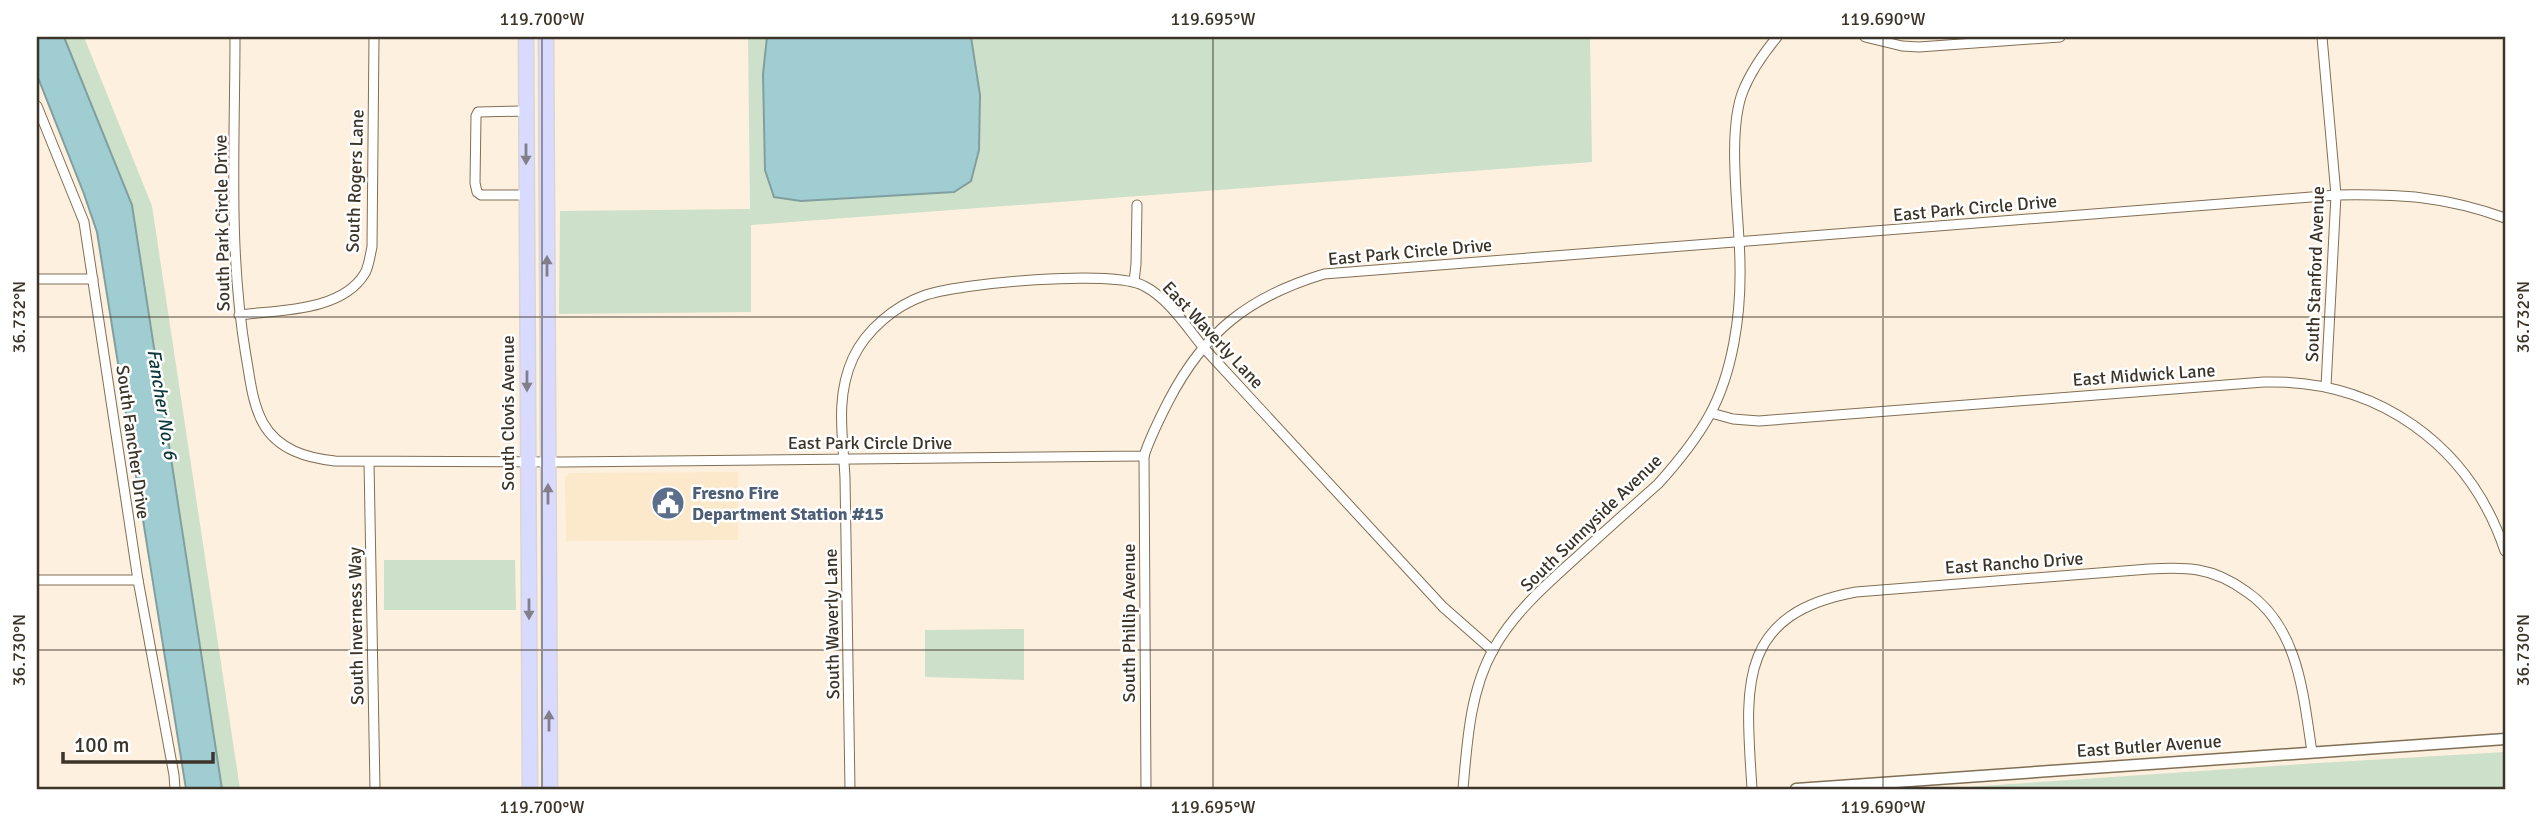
<svg xmlns="http://www.w3.org/2000/svg" width="2542" height="826" viewBox="0 0 2542 826" font-family="Signika,sans-serif">
  <style>
    .built { fill: #fce8cb }
    .green { fill: #cde0c9 }
    .water { fill: #a0cdd2; stroke: #829f9f; stroke-width: 2 }
    .lines { fill: none; stroke-linecap: round; stroke-linejoin: round }
    .minor-casing { stroke: #816f55; stroke-width: 11 }
    .tertiary-casing { stroke: #816f55; stroke-width: 13 }
    .primary-casing { stroke: #d8d6d4; stroke-width: 17 }
    .minor { stroke: #fff; stroke-width: 9 }
    .tertiary { stroke: #fff; stroke-width: 10 }
    .primary { stroke: #d8daff; stroke-width: 14 }
    .oneway { fill: #827f89 }
    .ticks { fill: none; stroke: #3c3428; stroke-width: 2; stroke-opacity: 0.45 }
    .labels { text-anchor: middle; stroke-width: 5; stroke-linejoin: round; paint-order: stroke }
    .street-label { font-size: 18px; fill: #3c3428; stroke: #fff }
    .service-label { font-size: 18px; font-weight: bold; fill: #4e5e75; stroke: #fff; text-anchor: start }
    .water-label { font-size: 19px; font-style: italic; fill: #0b373c; stroke: #fff }
    .neatline { fill: none; stroke: #3c3428; stroke-width: 2.5 }
    .ticks-label { font-size: 18px; text-anchor: middle; fill: #3c3428 }
  </style>
  <rect width="100%" height="100%" fill="#fdf0df"/>
  <polygon class="built" points="738,472 738,540 566,541 565,477 570,473"/>
  <g class="green">
    <polygon points="64,37 84,37 152,206 240,789 222,789 132,205"/>
    <polygon points="748,37 1590,37 1592,162 751,225 751,312 559,314 560,211 750,209"/>
    <polygon points="384,560 515,560 516,610 384,610"/>
    <polygon points="1024,629 1024,680 925,677 925,630"/>
    <polygon points="2505,752 2505,789 1937,789 2318,763"/>
  </g>
  <g class="water">
    <polygon points="37,37 64,37 132,205 222,789 186,789 97,232 84,194 37,75"/>
    <polygon points="767,37 971,37 980,95 979,150 971,181 954,192 801,201 774,197 765,170 763,74"/>
  </g>
  <g class="lines">
    <defs>
      <g id="minor">
        <path d="M 235,37 C 235,143 228,251 246,356 C 250,378 252,403 263,423 C 278,450 307,458 335,461 L 563,462 L 1144,456 C 1150,437 1159,420 1168,402 C 1204,332 1248,297 1324,274 L 2336,195 C 2400,194 2444,196 2505,218"/>
        <polyline points="1865,37 1902,46 1919,47 2060,37"/>
        <polyline points="2322,37 2336,195 2326,386"/>
        <polyline points="37,106 84,222 138,580 174,775 175,789"/>
        <polyline points="526,111 478,112 476,116 475,183 477,192 481,195 526,195"/>
        <polyline points="37,279 93,279"/>
        <polyline points="1134,282 1136,264 1137,205"/>
        <path d="M 239,315 C 278,310 342,312 365,273 C 369,266 370,255 372,247 L 374,37"/>
        <path d="M 1711,413 L 1733,419 L 1759,421 L 2264,382 C 2377,379 2469,444 2505,551"/>
        <polyline points="1144,456 1146,789"/>
        <polyline points="369,462 375,789"/>
        <polyline points="37,580 138,580"/>
        <path d="M 850,789 L 845,478 C 843,437 835,397 853,358 C 866,330 895,306 923,296 C 958,283 1114,269 1144,286 C 1168,298 1187,327 1203,347 L 1443,607 L 1493,651"/>
        <path d="M 1463,789 C 1467,743 1470,691 1493,650 C 1514,612 1548,583 1579,555 C 1605,531 1632,507 1658,484 C 1677,463 1695,441 1709,416 C 1733,373 1741,314 1740,266 C 1740,218 1726,134 1743,91 C 1751,71 1763,54 1777,37"/>
        <path d="M 1752,789 C 1746,691 1734,614 1856,592 L 2149,569 C 2165,568 2182,567 2198,570 C 2216,573 2232,581 2247,592 C 2299,628 2303,694 2312,752"/>
      </g>
      <polyline id="tertiary" points="1796,789 2505,739"/>
      <g id="primary">
        <polyline points="526,37 530,789"/>
        <polyline points="546,37 550,789"/>
      </g>
    </defs>
    <use href="#minor" class="minor-casing"/>
    <use href="#tertiary" class="tertiary-casing"/>
    <use href="#primary" class="primary-casing"/>
    <use href="#minor" class="minor"/>
    <use href="#tertiary" class="tertiary"/>
    <use href="#primary" class="primary"/>
  </g>
  <defs><path id="oneway-solid" d="M-6-.8H1V-3.2L6.5 0L1 3.2V.8H-6Z" transform="scale(1.75)"/></defs>
  <g class="oneway">
    <use href="#oneway-solid" transform="translate(526 154) rotate(90)"/>
    <use href="#oneway-solid" transform="translate(547 266) rotate(-90)"/>
    <use href="#oneway-solid" transform="translate(527 381) rotate(90)"/>
    <use href="#oneway-solid" transform="translate(548 494) rotate(-90)"/>
    <use href="#oneway-solid" transform="translate(529 609) rotate(90)"/>
    <use href="#oneway-solid" transform="translate(549 721) rotate(-90)"/>
  </g>
  <path class="ticks" d="M 542,37 L 542,789M 1213,37 L 1213,789M 1883,37 L 1883,789M 37,317 L 2505,317M 37,650 L 2505,650"/>
  <defs>
    <symbol id="civic-disc" viewBox="-11 -11 22 22"><circle r="9.5" fill="#5c6f8a" stroke="#fff"/><path d="M-.6-6.5H3V-4.5H.6V-3L4-1V1h2V6H-6V1h2V-1L-.6-3ZM-1.2 2.5V6h2.4V2.5Z" fill="#fff"/></symbol>
  </defs>
  <g fill-rule="evenodd">
    <use href="#civic-disc" x="649" y="484" width="38" height="38"/>
  </g>
  <g class="labels">
    <g class="street-label">
      <text transform="translate(355 181) rotate(-88)" y="6">South Rogers Lane</text>
      <text transform="translate(1975 208) rotate(-5)" y="6">East Park Circle Drive</text>
      <text transform="translate(222 223) rotate(-91)" y="6">South Park Circle Drive</text>
      <text transform="translate(1410 252) rotate(-5)" y="6">East Park Circle Drive</text>
      <text transform="translate(2315 274) rotate(-88)" y="6">South Stanford Avenue</text>
      <text transform="translate(1213 335) rotate(47)" y="6">East Waverly Lane</text>
      <text transform="translate(2144 375) rotate(-4)" y="6">East Midwick Lane</text>
      <text transform="translate(508 413) rotate(-90)" y="6">South Clovis Avenue</text>
      <text transform="translate(133 442) rotate(82)" y="6">South Fancher Drive</text>
      <text x="870" y="449">East Park Circle Drive</text>
      <text transform="translate(1591 523) rotate(-44)" y="6">South Sunnyside Avenue</text>
      <text transform="translate(2014 563) rotate(-4)" y="6">East Rancho Drive</text>
      <text transform="translate(1129 623) rotate(-90)" y="6">South Phillip Avenue</text>
      <text transform="translate(832 624) rotate(-91)" y="6">South Waverly Lane</text>
      <text transform="translate(356 626) rotate(-91)" y="6">South Inverness Way</text>
      <text transform="translate(2149 746) rotate(-4)" y="6">East Butler Avenue</text>
    </g>
    <g class="service-label">
      <text x="692" y="499">Fresno Fire<tspan x="692" dy="21">Department Station #15</tspan></text>
    </g>
    <g class="water-label">
      <text transform="translate(163 404) rotate(81)" y="7">Fancher No. 6</text>
    </g>
  </g>
  <rect width="2542" height="826" fill="none" stroke="#ffffff" stroke-width="77"/>
  <path d="M63 752v10h150v-10" fill="none" stroke="#3c3428" stroke-width="3.5"/>
  <text x="74" y="752" font-size="21" fill="#3c3428" stroke="#ffffff" stroke-width="5" paint-order="stroke">100 m</text>
  <rect x="38" y="38" width="2466" height="750" class="neatline"/>
  <g class="ticks-label">
    <text x="542" y="25">119.700°W</text>
    <text x="1213" y="25">119.695°W</text>
    <text x="1883" y="25">119.690°W</text>
    <text transform="translate(19 317) rotate(-90)" y="6">36.732°N</text>
    <text transform="translate(2523 317) rotate(-90)" y="6">36.732°N</text>
    <text transform="translate(19 650) rotate(-90)" y="6">36.730°N</text>
    <text transform="translate(2523 650) rotate(-90)" y="6">36.730°N</text>
    <text x="542" y="813">119.700°W</text>
    <text x="1213" y="813">119.695°W</text>
    <text x="1883" y="813">119.690°W</text>
  </g>
</svg>
